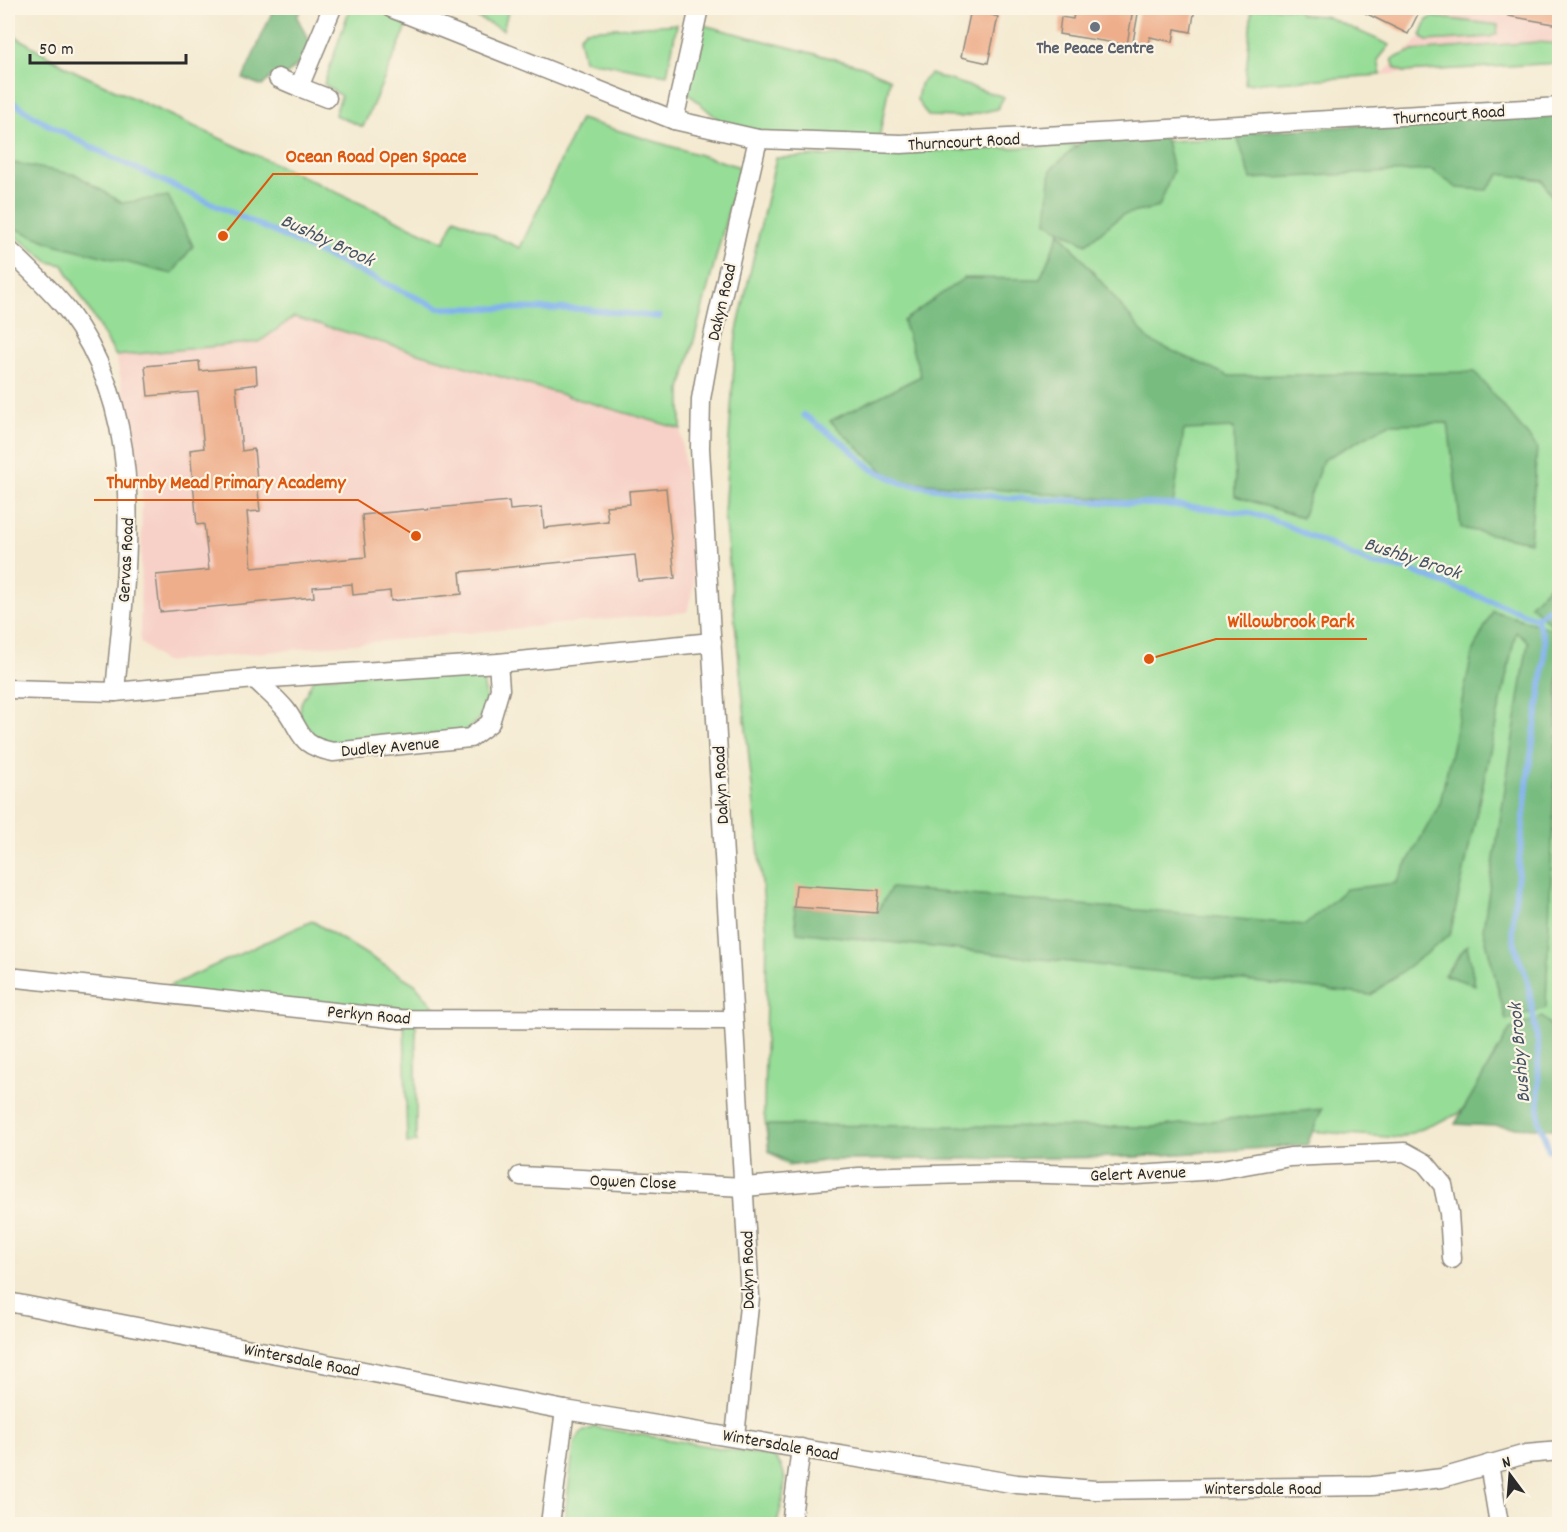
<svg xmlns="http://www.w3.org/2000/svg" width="1567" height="1532" viewBox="0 0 1567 1532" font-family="Dekko,sans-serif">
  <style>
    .built { fill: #f7d1c7 }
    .green { fill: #96dd97; stroke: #608461; stroke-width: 1.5 }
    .forest { fill: #78bc80; stroke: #527456; stroke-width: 1.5 }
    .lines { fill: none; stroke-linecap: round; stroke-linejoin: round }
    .stream { stroke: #82b2ed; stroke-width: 6 }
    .building { fill: #eeae8b }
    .street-casing { stroke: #908a7e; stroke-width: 21 }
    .street { stroke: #fff; stroke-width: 18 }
    .worship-dot { fill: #6b7280; stroke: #fcf5e5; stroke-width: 2 }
    .labels { text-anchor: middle; stroke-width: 4.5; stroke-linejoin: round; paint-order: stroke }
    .worship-label { font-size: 18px; font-weight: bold; fill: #5b616d; stroke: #fcf5e5 }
    .street-label { font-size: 18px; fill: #2b2b2b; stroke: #fcf5e5 }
    .water-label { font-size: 20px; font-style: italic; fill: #455465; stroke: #fcf5e5 }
    .leader { fill: none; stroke: #df570e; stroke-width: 2 }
    .callout-dot { fill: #df570e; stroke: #fcf5e5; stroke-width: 2 }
    .callout-label { font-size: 20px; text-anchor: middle; font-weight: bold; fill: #df570e; stroke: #fcf5e5; stroke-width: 4.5; stroke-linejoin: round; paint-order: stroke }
  </style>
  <rect width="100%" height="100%" fill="#fcf5e5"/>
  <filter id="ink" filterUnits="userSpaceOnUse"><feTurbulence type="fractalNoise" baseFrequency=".0167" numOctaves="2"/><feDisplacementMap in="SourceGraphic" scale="12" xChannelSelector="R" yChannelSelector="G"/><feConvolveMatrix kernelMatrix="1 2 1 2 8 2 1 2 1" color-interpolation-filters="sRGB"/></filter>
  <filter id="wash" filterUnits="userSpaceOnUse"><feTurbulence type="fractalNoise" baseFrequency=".008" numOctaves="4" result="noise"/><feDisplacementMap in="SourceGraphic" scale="24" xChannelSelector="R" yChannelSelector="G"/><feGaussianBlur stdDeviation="1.35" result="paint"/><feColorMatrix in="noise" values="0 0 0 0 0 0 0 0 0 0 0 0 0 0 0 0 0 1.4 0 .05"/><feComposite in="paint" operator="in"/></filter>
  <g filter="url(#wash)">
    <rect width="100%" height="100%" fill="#f4ead1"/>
    <g class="built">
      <polygon points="1443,8 1559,8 1559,63 1381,75 1445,14"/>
      <polygon points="294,317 681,429 694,584 687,612 164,662 140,642 142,489 116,356 259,342"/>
    </g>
    <g class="green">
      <polygon points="350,8 390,8 412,15 363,127 335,115 341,96 324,84"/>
      <polygon points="457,8 509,8 503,30"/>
      <polygon points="1252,8 1298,8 1300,14 1325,16 1390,45 1378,60 1381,75 1245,84"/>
      <polygon points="1433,17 1498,25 1497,34 1490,37 1426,41 1421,35 1427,20"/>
      <polygon points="695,23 862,66 890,79 879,139 735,134 681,87"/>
      <polygon points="677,24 667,75 584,60 579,37 586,30"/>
      <polygon points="8,32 70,69 444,242 455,218 520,248 580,119 740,167 681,389 681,429 294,317 259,342 116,356 63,265 49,262 8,230"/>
      <polygon points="1538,42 1559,44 1559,63 1404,72 1395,68 1392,59 1412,51"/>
      <polygon points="930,74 1004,97 997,109 961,117 928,116 917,100 920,84"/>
      <polygon points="1559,124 1559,1071 1480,1092 1458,1114 1400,1138 1284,1129 1136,1157 830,1160 788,1166 769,1151 764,1113 767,933 724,514 736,335 776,158"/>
      <path d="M 480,664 C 484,698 497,709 464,732 L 330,744 L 317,740 L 300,716 L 301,703 L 314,678 Z"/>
      <polygon points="312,921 415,984 440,1014 154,993"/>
      <polygon points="404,1019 416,1019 416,1142 407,1143"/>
      <path d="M 594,1427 L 773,1457 C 794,1472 781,1503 777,1524 L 564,1524 L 574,1443 L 582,1432 Z"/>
    </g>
    <g class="forest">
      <polygon points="274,8 302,8 297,17 314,50 286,75 272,76 262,86 243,78"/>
      <polygon points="1559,113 1559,208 1542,180 1500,174 1487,190 1457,188 1432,170 1251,179 1236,133"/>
      <polygon points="1089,135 1165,136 1173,171 1159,207 1122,215 1086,244 1046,222 1051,169"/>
      <polygon points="13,163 77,175 122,203 168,196 193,246 172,274 54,244 8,226 8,171"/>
      <polygon points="1060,232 1150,341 1229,376 1475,372 1537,447 1530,542 1461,528 1448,423 1389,424 1323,460 1302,518 1235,496 1234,428 1184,430 1173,505 893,480 830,421 921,376 903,321 964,278 1040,279"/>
      <polygon points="1559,575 1559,655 1546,1008 1506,1020 1483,929 1528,642 1516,632 1450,935 1371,995 797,932 794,907 877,912 891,888 1305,925 1346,889 1396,883 1440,803 1473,650 1493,611 1559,631 1530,605"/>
      <polygon points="1467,945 1475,985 1444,975"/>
      <polygon points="1542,1017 1559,1034 1559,1140 1555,1129 1455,1124 1510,1029"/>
      <polygon points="1322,1109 1307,1145 1136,1157 830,1160 793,1165 769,1151 766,1125 1153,1127"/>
    </g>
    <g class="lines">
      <g class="stream">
        <polyline points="8,99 45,123 113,158 439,308 583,309 659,317"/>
        <polyline points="804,415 843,443 872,469 902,483 1007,498 1173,505 1250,513 1281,523 1372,564 1406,569 1536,618 1545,641 1544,665 1528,776 1512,929 1517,954 1527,978 1538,1044 1539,1121 1549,1150"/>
        <polyline points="1536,618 1560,600"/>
      </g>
    </g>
    <g id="blocks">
      <g class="building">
        <polygon points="946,8 994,8 992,15 998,17 988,63 961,57 970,14"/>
        <polygon points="1075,8 1133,8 1127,45 1059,34 1061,17 1073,19"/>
        <polygon points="1139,8 1195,8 1191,32 1175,29 1173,42 1150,37 1149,45 1133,42"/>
        <polygon points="1355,8 1421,8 1408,34"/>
        <polygon points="1509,8 1560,8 1560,25 1508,16"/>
        <polygon points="199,361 200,371 256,366 257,384 236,387 242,451 254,449 260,511 247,512 252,568 366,557 362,515 509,501 510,510 542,507 544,528 608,521 606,506 630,504 629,491 666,488 675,578 638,581 635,555 460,572 462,594 391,601 390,591 353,595 352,584 313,587 314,597 160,612 156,575 209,570 204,524 197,525 190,450 204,448 198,392 148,396 145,366"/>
        <polygon points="796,885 879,890 877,913 794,907"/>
      </g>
    </g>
  </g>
  <g filter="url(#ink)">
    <use href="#blocks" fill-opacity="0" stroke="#908a7e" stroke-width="1.5"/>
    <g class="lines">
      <defs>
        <g id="street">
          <polyline points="391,8 674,120 758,139 901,144 1560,107"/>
          <polyline points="278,78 299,87"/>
          <polyline points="327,98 299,87 332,8"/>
          <polyline points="674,120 699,8"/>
          <path d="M 8,249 C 29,269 50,288 68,311 C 152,423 126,563 115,692"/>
          <path d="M 255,679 C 265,689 277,699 286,710 C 304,735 298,745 333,752 L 470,738 L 490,723 L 500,689 L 498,663"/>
          <polyline points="8,689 115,692 255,679 498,663 712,642"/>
          <polyline points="8,977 400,1019 732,1020"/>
          <polyline points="520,1176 745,1187 859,1177 1005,1173 1121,1176 1217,1170 1290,1157 1405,1152 1425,1163 1443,1185 1449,1213 1452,1259"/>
          <polyline points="8,1302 565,1410 1017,1484 1096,1490 1372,1486 1442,1478 1526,1454 1560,1451"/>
          <polyline points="735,1436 750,1297 700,448 701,399 709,354 758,139"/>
          <polyline points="1489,1464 1499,1524"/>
          <polyline points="550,1524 565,1410"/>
          <polyline points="791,1524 801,1448"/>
        </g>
      </defs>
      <use href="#street" class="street-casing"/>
      <use href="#street" class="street"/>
    </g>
  </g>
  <circle class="worship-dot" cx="1095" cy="27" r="6"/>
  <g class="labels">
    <g class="worship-label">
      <text x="1095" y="53">The Peace Centre</text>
    </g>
    <g class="street-label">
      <text transform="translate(1449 114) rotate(-4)" y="6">Thurncourt Road</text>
      <text transform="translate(964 141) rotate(-3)" y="6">Thurncourt Road</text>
      <text transform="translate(721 302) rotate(-77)" y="6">Dakyn Road</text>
      <text transform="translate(125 560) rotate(-87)" y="6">Gervas Road</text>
      <text transform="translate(390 746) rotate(-5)" y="6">Dudley Avenue</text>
      <text transform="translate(720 785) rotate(-93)" y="6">Dakyn Road</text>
      <text transform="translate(369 1014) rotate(5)" y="6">Perkyn Road</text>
      <text transform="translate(1138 1173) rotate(-2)" y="6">Gelert Avenue</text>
      <text transform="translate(633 1181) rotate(2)" y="6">Ogwen Close</text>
      <text transform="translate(747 1270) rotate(-91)" y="6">Dakyn Road</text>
      <text transform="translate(302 1359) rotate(11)" y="6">Wintersdale Road</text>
      <text transform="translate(781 1444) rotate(10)" y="6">Wintersdale Road</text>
      <text x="1263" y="1494">Wintersdale Road</text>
    </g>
    <g class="water-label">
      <text transform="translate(328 239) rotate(25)" y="7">Bushby Brook</text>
      <text transform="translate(1413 557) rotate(18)" y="7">Bushby Brook</text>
      <text transform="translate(1518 1053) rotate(-95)" y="7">Bushby Brook</text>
    </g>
  </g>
  <path class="leader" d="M223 236L273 174H478M416 536L358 500H94M1149 659L1216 639H1367"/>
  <g class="callout-dot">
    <circle cx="223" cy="236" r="6"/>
    <circle cx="416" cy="536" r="6"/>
    <circle cx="1149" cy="659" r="6"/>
  </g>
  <g class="callout-label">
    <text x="376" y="162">Ocean Road Open Space</text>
    <text x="226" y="488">Thurnby Mead Primary Academy</text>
    <text x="1291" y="627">Willowbrook Park</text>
  </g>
  <rect width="1567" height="1532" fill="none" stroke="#fcf5e5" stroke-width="30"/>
  <g transform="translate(1510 1475) rotate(344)" stroke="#fcf5e5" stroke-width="4.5" paint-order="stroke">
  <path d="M0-4.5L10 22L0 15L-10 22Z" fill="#2b2b2b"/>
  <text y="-9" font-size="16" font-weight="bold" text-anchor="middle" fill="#2b2b2b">N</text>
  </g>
  <path d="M30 54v9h156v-9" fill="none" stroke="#2b2b2b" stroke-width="3"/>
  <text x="39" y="54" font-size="18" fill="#2b2b2b" stroke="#fcf5e5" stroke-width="4.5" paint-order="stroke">50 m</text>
</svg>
